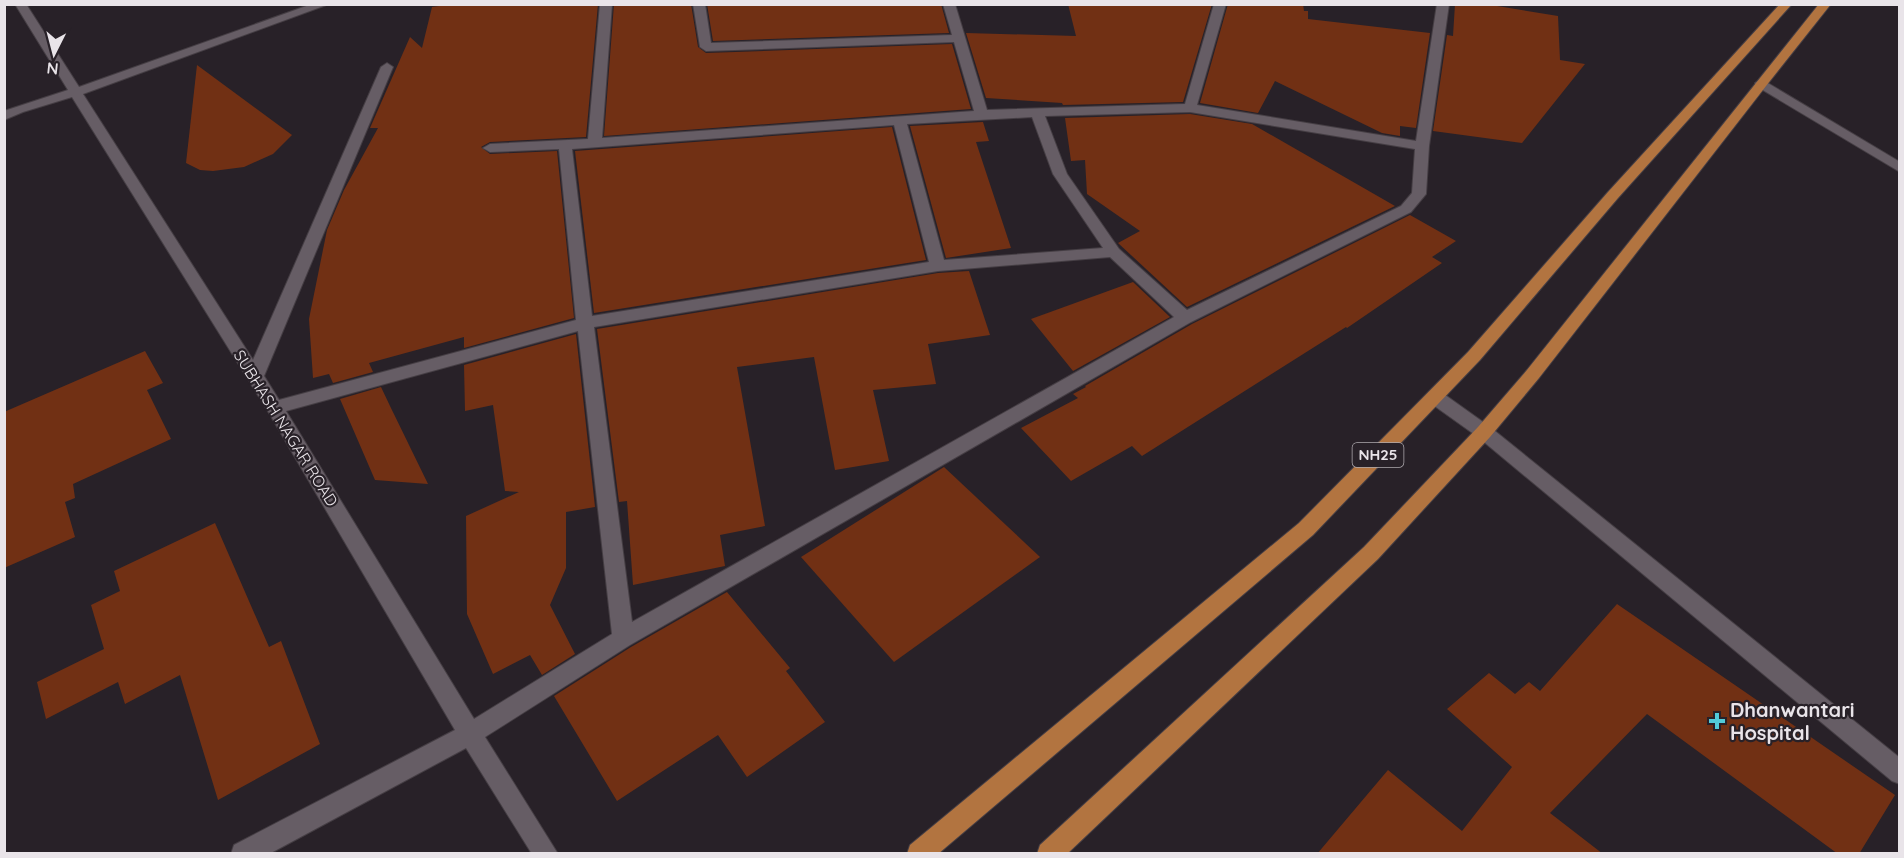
<svg xmlns="http://www.w3.org/2000/svg" width="1904" height="858" viewBox="0 0 1904 858" font-family="Quicksand,sans-serif">
  <style>
    .building { fill: #713014 }
    .lines { fill: none; stroke-linecap: round; stroke-linejoin: round }
    .minor-casing { stroke: #453e44; stroke-width: 2 }
    .major-casing { stroke: #453e44; stroke-width: 2 }
    .minor { fill: #665d65; fill-rule: evenodd }
    .major { fill: #b27440; fill-rule: evenodd }
    .poi-dot { fill: #52cbd9; stroke: #282128; stroke-width: 2 }
    .labels { text-anchor: middle; stroke-width: 4.5; stroke-linejoin: round; paint-order: stroke }
    .shield { fill: #282128; stroke: #afaaaf; stroke-width: 1.5 }
    .shield-label { font-size: 15px; font-weight: bold; fill: #e9e4e9 }
    .street-label { font-size: 16px; fill: #e9e4e9; stroke: #282128 }
    .near-poi-label { font-size: 20px; font-weight: bold; fill: #e9e4e9; stroke: #282128; text-anchor: start }
  </style>
  <rect width="100%" height="100%" fill="#282128"/>
  <g class="building">
    <polygon points="453,4 598,4 586,137 490,142 481,147 490,154 557,151 574,318 464,348 464,337 369,363 373,372 333,383 329,374 313,378 309,319 327,230 344,190 378,128 370,128 410,37 422,48 432,7"/>
    <polygon points="614,4 691,4 698,47 706,53 952,44 971,109 604,136"/>
    <polygon points="707,4 941,4 949,33 713,41"/>
    <polygon points="1068,4 1212,4 1183,102 1063,105 1062,103 986,98 966,33 1076,36"/>
    <polygon points="1228,4 1303,4 1304,11 1308,11 1308,19 1430,33 1416,128 1400,126 1400,136 1382,133 1275,81 1258,113 1200,103"/>
    <polygon points="1455,4 1485,4 1558,16 1560,60 1585,64 1522,143 1433,131 1447,35 1453,36"/>
    <polygon points="197,65 292,135 273,154 244,167 213,171 200,170 186,163"/>
    <polygon points="1190,114 1252,124 1395,206 1187,307 1118,243 1140,231 1087,194 1085,160 1071,161 1065,118"/>
    <polygon points="983,122 989,141 976,142 1011,248 946,258 910,126"/>
    <polygon points="892,127 926,260 594,313 575,151"/>
    <polygon points="1410,215 1456,241 1432,257 1442,263 1347,328 1346,327 1142,456 1132,446 1071,481 1021,428 1078,398 1073,394 1086,387 1085,386 1192,324"/>
    <polygon points="969,271 990,335 928,344 936,384 873,390 889,461 835,470 814,357 737,367 765,526 720,535 725,566 633,585 627,501 619,502 597,329 938,273"/>
    <polygon points="1133,282 1170,317 1073,371 1031,319"/>
    <polygon points="576,334 595,507 566,512 566,568 550,605 575,654 542,675 530,655 493,674 467,614 466,516 519,492 505,491 493,405 465,411 464,365"/>
    <polygon points="145,351 163,383 147,390 171,439 73,484 75,498 65,502 75,537 4,568 4,412"/>
    <polygon points="381,387 390,406 428,484 375,480 340,399"/>
    <polygon points="944,467 1040,557 894,662 801,557"/>
    <polygon points="215,523 269,647 281,641 320,744 218,800 180,675 125,704 118,682 46,719 37,682 104,649 91,605 120,591 114,571"/>
    <polygon points="727,592 790,668 786,671 825,722 747,777 718,735 617,801 554,696 631,647"/>
    <polygon points="1617,604 1895,795 1859,854 1838,854 1647,714 1550,813 1603,854 1317,854 1388,770 1462,831 1512,767 1447,709 1489,673 1515,694 1529,682 1540,691"/>
  </g>
  <g class="lines">
    <defs>
      <g id="minor">
        <path d="M 15,4 L 26,4 L 79,87 L 312,4 L 329,4 L 83,94 L 253,360 L 381,67 L 387,63 L 393,67 L 264,376 L 279,400 L 576,320 L 559,149 L 490,152 L 483,148 L 490,144 L 588,139 L 600,4 L 612,4 L 602,138 L 974,111 L 954,42 L 706,51 L 700,47 L 693,4 L 705,4 L 711,43 L 952,35 L 943,4 L 955,4 L 987,110 L 1185,104 L 1214,4 L 1226,4 L 1197,105 L 1416,141 L 1437,4 L 1449,4 L 1429,146 L 1426,194 L 1411,212 L 1191,322 L 630,645 L 485,737 L 558,854 L 532,854 L 466,748 L 269,854 L 231,854 L 234,845 L 455,730 L 269,413 L 72,97 L 23,112 L 4,120 L 4,111 L 68,90 ZM 1190,112 L 1415,149 L 1412,193 L 1401,206 L 1187,310 L 1119,249 L 1067,174 L 1045,116 ZM 1032,117 L 1053,174 L 1103,248 L 944,260 L 907,124 ZM 894,125 L 929,262 L 592,316 L 572,149 ZM 1110,257 L 1174,317 L 632,622 L 594,327 L 938,271 ZM 578,331 L 612,634 L 474,719 L 286,411 Z"/>
        <polygon points="1761,79 1900,162 1900,172 1756,86 1755,83"/>
        <polygon points="1435,391 1441,392 1490,427 1900,758 1900,784 1892,781 1478,437 1429,402 1426,397 1429,392"/>
      </g>
      <g id="major">
        <polygon points="1780,4 1792,4 1618,198 1480,360 1313,535 938,854 907,854 910,845 1299,523 1468,352 1608,192"/>
        <polygon points="1819,4 1831,4 1766,86 1539,378 1490,437 1378,559 1067,854 1037,854 1040,845 1364,547 1478,427 1527,370"/>
      </g>
    </defs>
    <use href="#minor" class="minor-casing"/>
    <use href="#major" class="major-casing"/>
    <use href="#minor" class="minor"/>
    <use href="#major" class="major"/>
  </g>
  <path class="poi-dot" d="M1714 712h6v6h6v6h-6v6h-6v-6h-6v-6h6z"/>
  <g class="labels">
    <rect class="shield" x="1352.5" y="443" width="51" height="24" rx="4.5"/>
    <g class="shield-label">
      <text x="1378" y="460">NH25</text>
    </g>
    <g class="street-label">
      <text transform="translate(286 428) rotate(58)" y="6">SUBHASH NAGAR ROAD</text>
    </g>
    <g class="near-poi-label">
      <text x="1730" y="717">Dhanwantari<tspan x="1730" dy="23">Hospital</tspan></text>
    </g>
  </g>
  <rect width="1904" height="858" fill="none" stroke="#e9e4e9" stroke-width="12"/>
  <g transform="translate(54 54) rotate(186)" stroke="#282128" stroke-width="4.5" paint-order="stroke">
  <path d="M0-4.5L10 22L0 15L-10 22Z" fill="#e9e4e9"/>
  <text y="-9" font-size="16" font-weight="bold" text-anchor="middle" fill="#e9e4e9">N</text>
  </g>
</svg>
